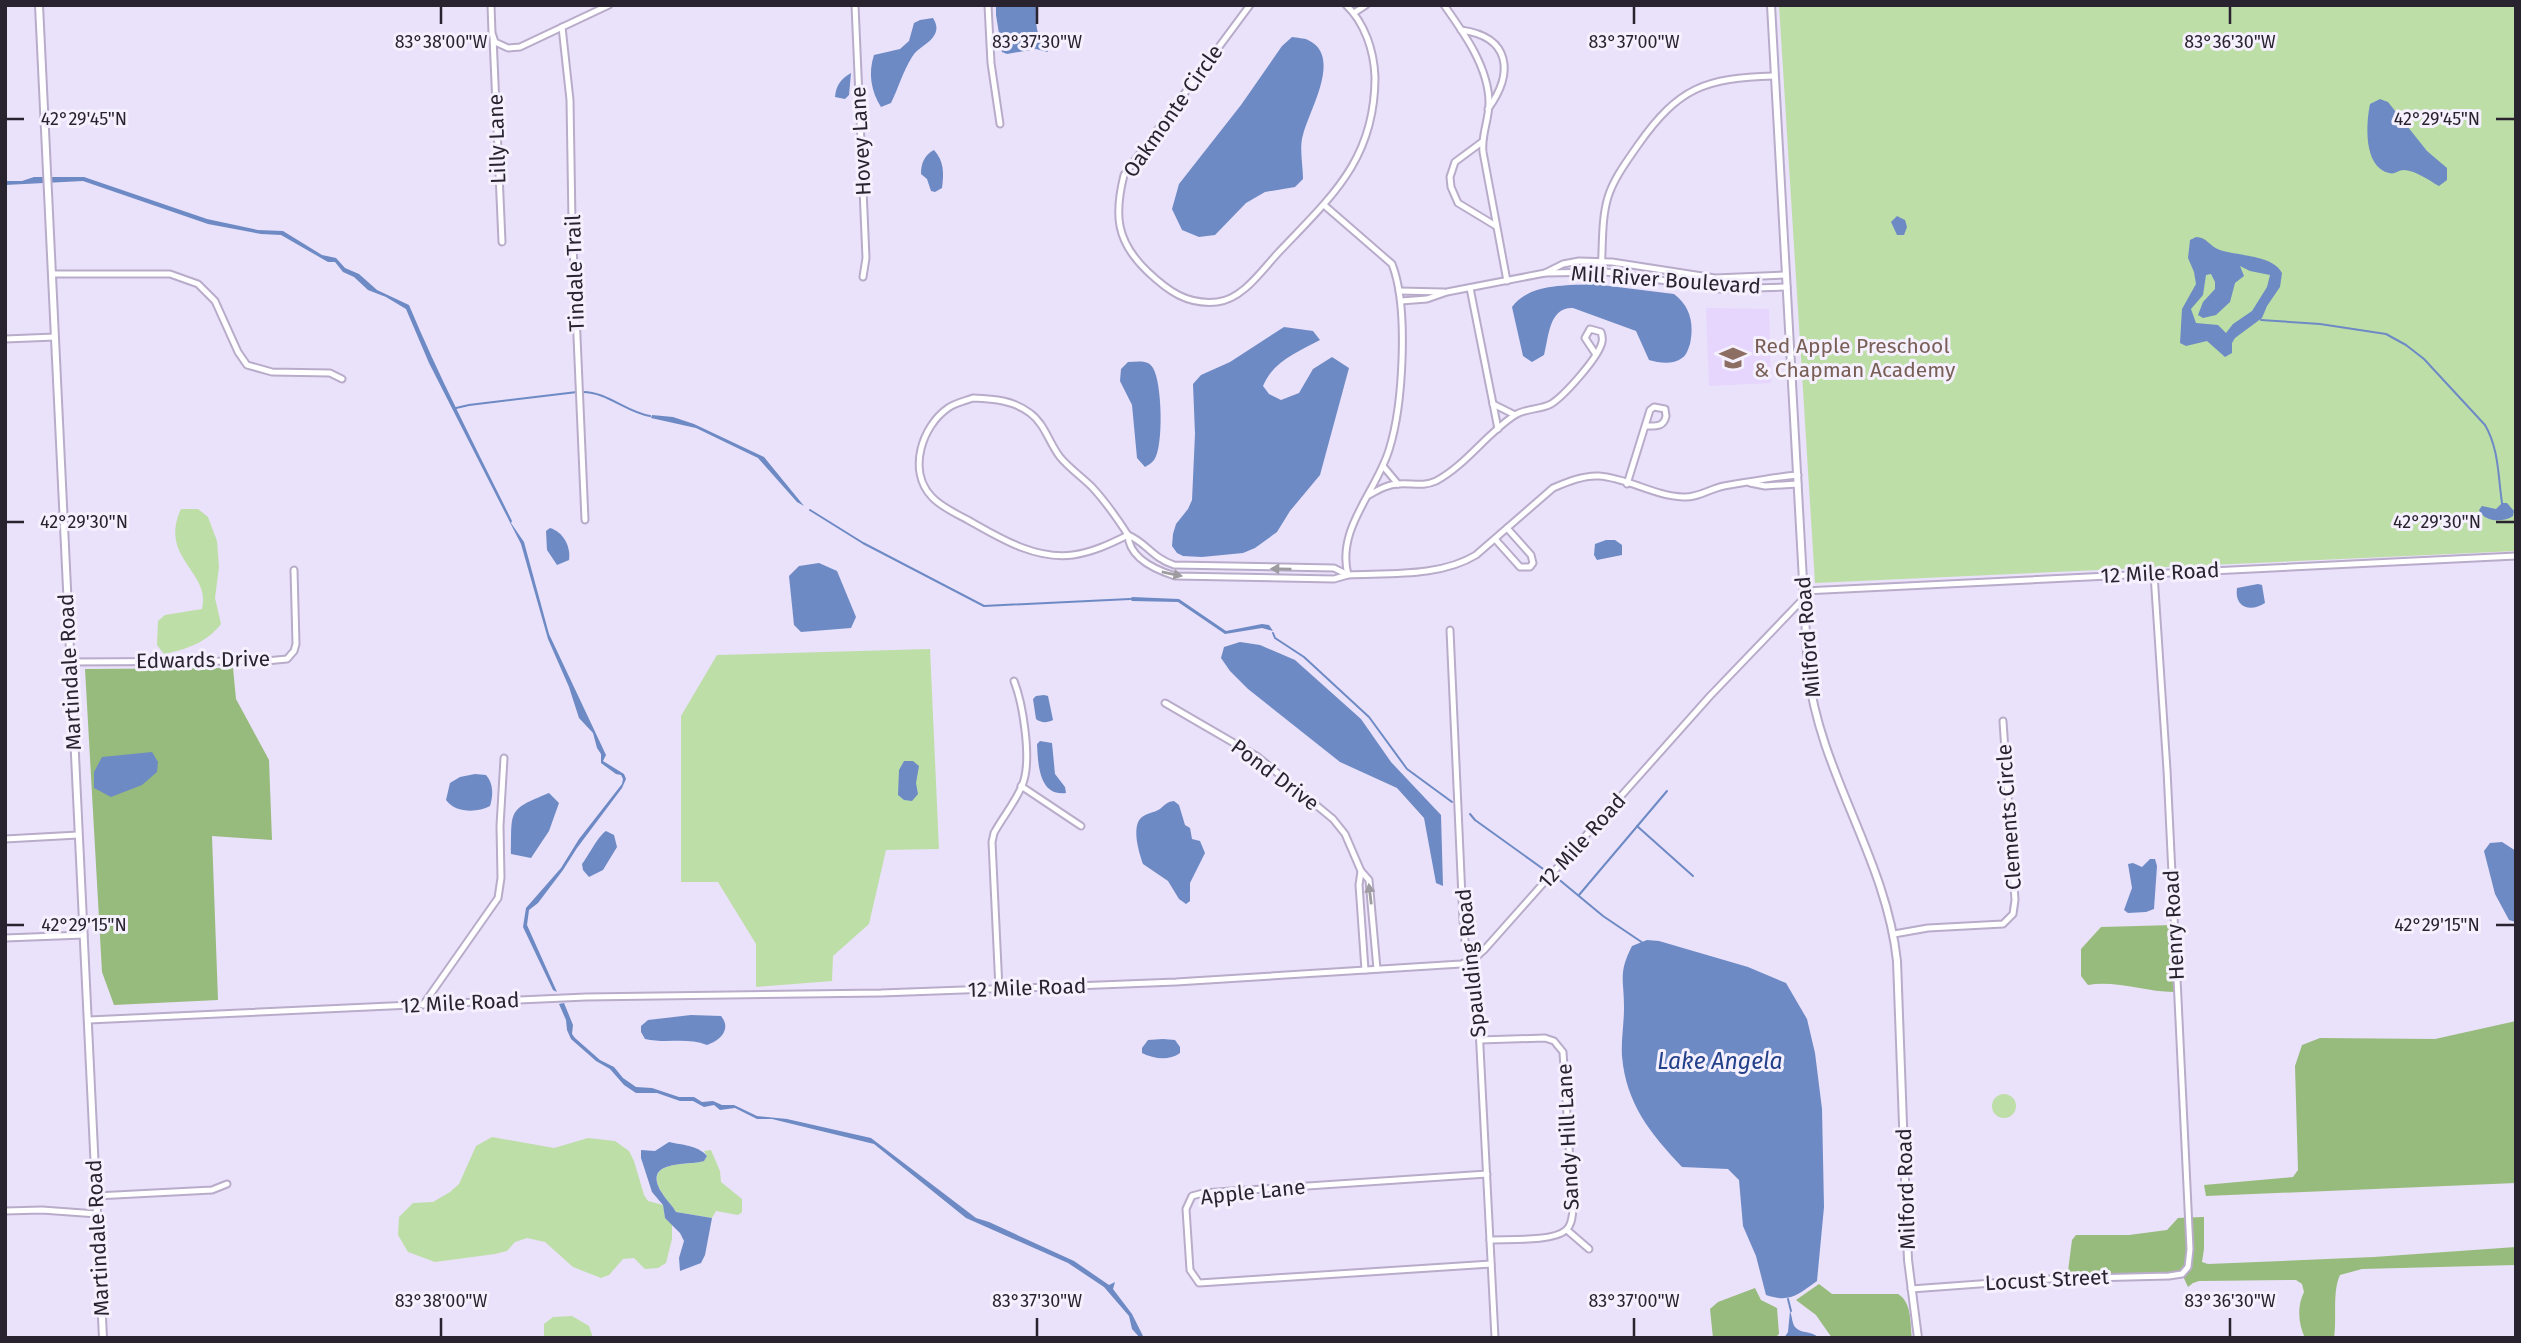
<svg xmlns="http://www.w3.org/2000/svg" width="2521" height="1343" viewBox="0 0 2521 1343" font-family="'Fira Sans',sans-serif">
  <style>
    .built { fill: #e6d6fd }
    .green { fill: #bedea8 }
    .forest { fill: #97bb7c }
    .water { fill: #6d8ac5; fill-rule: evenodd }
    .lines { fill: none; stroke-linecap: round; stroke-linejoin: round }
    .stream { stroke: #6d8ac5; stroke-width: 2 }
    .minor-casing { stroke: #b8acca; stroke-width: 9 }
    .tertiary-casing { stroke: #b8acca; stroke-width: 10 }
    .minor { stroke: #fff; stroke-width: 5 }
    .tertiary { stroke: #fff; stroke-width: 6 }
    .oneway { fill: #9e9ca1 }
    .ticks { fill: none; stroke: #28232f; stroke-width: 2.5 }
    .labels { text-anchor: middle; stroke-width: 6; stroke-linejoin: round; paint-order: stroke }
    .street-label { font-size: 21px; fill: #28232f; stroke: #f5f0fd }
    .education-label { font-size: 21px; fill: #785e54; stroke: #f5f0fd; text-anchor: start }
    .water-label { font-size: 23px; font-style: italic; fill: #23418a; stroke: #f5f0fd }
    .ticks-label { font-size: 18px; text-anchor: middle; fill: #28232f; stroke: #f5f0fd; stroke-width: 6; stroke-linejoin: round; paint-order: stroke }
  </style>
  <rect width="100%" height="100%" fill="#eae1fa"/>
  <polygon class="built" points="1706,308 1769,309 1771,383 1709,386"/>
  <g class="green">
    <polygon points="1779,5 2516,5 2516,551 1815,583"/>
    <path d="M 181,509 L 198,509 L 208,517 L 217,541 L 219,567 L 215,598 L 221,624 C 206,643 187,649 164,654 L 157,645 L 158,621 L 165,615 L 202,609 C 212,572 158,558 181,509 Z"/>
    <polygon points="930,649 939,849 886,850 869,924 833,956 832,981 756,987 756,944 718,882 681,882 681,716 717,655"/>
    <circle cx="2004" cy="1106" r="12"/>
    <polygon points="492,1137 554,1148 588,1138 615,1141 629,1151 634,1161 644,1195 648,1201 663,1205 665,1218 672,1224 672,1239 666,1263 658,1268 645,1269 634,1258 623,1259 609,1275 601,1278 573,1267 545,1242 527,1238 515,1242 507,1251 495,1254 435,1262 408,1252 398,1235 399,1217 413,1203 433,1202 450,1192 459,1184 476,1146"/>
    <path d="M 711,1150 L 720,1171 L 721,1182 L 742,1199 L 742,1212 L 738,1215 L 716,1211 L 712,1218 L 676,1212 C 672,1205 666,1200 662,1193 C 642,1159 687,1166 704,1161 L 707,1156 L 704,1151 Z"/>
    <polygon points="572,1316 589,1326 593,1338 544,1338 544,1324 553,1317"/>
  </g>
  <g class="forest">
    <polygon points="233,668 236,699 269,760 272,840 212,836 218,1000 114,1005 102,972 85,669"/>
    <path d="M 2174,925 L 2177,992 C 2148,993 2117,980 2088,985 L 2081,976 L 2081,949 L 2101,927 Z"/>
    <polygon points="2516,1021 2516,1183 2206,1196 2204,1185 2293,1177 2298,1170 2295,1066 2302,1045 2320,1038 2435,1039"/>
    <path d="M 2204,1217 L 2204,1249 L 2202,1262 L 2208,1264 L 2374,1257 L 2516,1247 L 2516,1265 L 2362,1269 L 2340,1275 C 2332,1292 2337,1318 2334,1338 L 2305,1338 C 2298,1323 2297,1306 2304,1292 L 2302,1284 L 2296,1280 L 2199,1281 L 2193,1283 L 2188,1287 L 2182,1274 L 2067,1279 L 2072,1240 L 2076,1235 L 2129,1235 L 2167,1230 L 2178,1218 Z"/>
    <path d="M 1819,1284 L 1832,1294 L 1898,1294 C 1912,1302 1910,1323 1912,1338 L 1832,1338 L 1816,1315 L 1796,1300 Z"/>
    <polygon points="1755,1288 1761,1300 1777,1308 1779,1334 1775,1338 1713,1338 1710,1309 1718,1302"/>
  </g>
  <g class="water">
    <path d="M 996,5 L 1038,5 C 1034,14 1036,33 1042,42 C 1044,46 1047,48 1048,52 L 1036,49 L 1007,54 L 1002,52 L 996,15 Z"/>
    <path d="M 933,18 C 936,23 938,28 935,34 C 930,44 918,47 912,57 C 903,71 898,89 891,103 L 881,107 C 871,91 868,73 874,55 L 900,49 L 909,41 L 914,23 L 920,20 Z"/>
    <path d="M 1292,37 C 1297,38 1304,38 1308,40 C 1343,56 1309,110 1303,135 C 1299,147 1303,165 1303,179 L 1295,187 L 1265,192 L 1246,203 L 1215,235 L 1199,237 L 1182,230 L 1172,209 L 1179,184 L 1241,105 L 1282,46 Z"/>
    <path d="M 851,73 L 849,95 L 845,99 L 835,97 C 836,85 841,79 851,73 Z"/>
    <path d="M 2380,99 L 2388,102 L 2427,151 L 2447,168 L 2447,180 L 2439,186 C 2428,180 2417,171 2404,170 C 2398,170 2395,175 2389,173 C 2363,167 2366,123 2370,104 Z"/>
    <path d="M 934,150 C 944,161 944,173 942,188 L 935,192 L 931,191 L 927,179 L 921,174 C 921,164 924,155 934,150 Z"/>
    <path d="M 34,177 L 84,177 L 207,219 L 258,230 L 283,231 L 322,255 L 336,258 L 345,268 L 359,274 L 377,290 L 409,305 C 440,379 477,450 512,521 L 511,523 L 524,542 L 549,634 L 606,755 L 603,761 L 624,774 L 626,779 L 622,788 L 577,848 L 563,870 L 538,903 L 529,910 L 527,925 L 557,992 L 553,990 L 523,927 L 526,908 L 561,868 L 579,839 L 622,784 L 623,779 L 621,775 L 616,774 L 601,763 L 601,754 L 597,748 L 593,733 L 579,718 L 569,687 L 548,639 L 521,544 L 429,363 L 406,309 L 386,297 L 368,290 L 354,277 L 343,272 L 335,262 L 328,262 L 281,235 L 261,234 L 208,224 L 83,181 L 5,185 L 5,181 L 22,181 Z"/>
    <polygon points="1897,216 1905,220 1907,227 1904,235 1897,235 1891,222"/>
    <path d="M 2196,237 C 2207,237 2210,247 2220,250 C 2238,256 2273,255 2282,273 L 2280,287 L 2267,306 L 2262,318 L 2235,338 L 2232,343 L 2232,353 L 2225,357 L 2207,341 L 2186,346 L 2180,343 L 2182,309 L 2196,284 L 2194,272 L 2188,258 L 2190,240 ZM 2240,266 L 2250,271 L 2270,275 L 2267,287 L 2252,311 L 2233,324 L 2226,333 L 2218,325 L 2196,323 L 2191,309 L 2203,295 L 2206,275 L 2211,274 L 2215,282 L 2215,289 L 2203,302 L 2198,315 L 2203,318 L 2216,315 L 2230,302 L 2235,283 L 2244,276 Z"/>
    <path d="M 1593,284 L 1674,294 C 1691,307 1694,324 1690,344 C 1688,349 1687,355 1682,358 C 1673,365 1659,363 1649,360 L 1636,331 L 1573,308 C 1549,307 1549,336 1544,355 L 1532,362 L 1523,356 L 1512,307 C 1530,283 1565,286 1593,284 Z"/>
    <path d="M 1284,327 L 1313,331 L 1320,340 C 1298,352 1273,361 1263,386 L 1269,394 L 1281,400 L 1299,393 L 1313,369 L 1332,357 L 1349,368 L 1320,475 L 1290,511 L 1277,532 L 1255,548 L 1243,553 L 1202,557 L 1183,556 L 1177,553 L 1172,546 L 1173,534 L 1176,524 L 1188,509 L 1192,500 L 1195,434 L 1193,384 L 1201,375 L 1230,362 Z"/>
    <path d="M 1128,362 C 1137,362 1148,359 1153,368 C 1162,382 1164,447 1154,460 C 1152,463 1148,465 1145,467 L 1137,458 L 1132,405 L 1120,381 L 1121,369 Z"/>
    <polygon points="652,415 673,417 694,424 764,457 804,506 797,502 758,458 696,428 651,418"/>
    <path d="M 2502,503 L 2507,503 L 2514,511 L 2513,516 C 2503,523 2484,522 2479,510 L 2482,506 L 2496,509 Z"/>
    <path d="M 550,528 C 563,532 571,546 569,560 L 557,565 L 547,550 L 546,531 Z"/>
    <polygon points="1606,540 1615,540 1622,545 1622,555 1597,560 1594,555 1595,544"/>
    <polygon points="819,563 837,571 856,617 851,628 801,632 794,625 789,576 799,566"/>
    <path d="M 2258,584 L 2262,585 L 2265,603 C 2250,613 2234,607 2237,588 Z"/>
    <polygon points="1132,597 1179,599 1226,631 1262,624 1269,625 1273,631 1262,628 1225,634 1178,602 1132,601 1130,599"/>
    <polygon points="1240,642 1260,645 1295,660 1361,719 1391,762 1441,815 1443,886 1436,883 1424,818 1397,788 1340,762 1248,689 1230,671 1221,658 1224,647"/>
    <path d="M 1044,695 L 1048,696 L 1053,720 C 1047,723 1041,723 1036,719 L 1033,699 L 1036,696 Z"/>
    <path d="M 1040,741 L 1052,743 L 1055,774 L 1065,787 L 1066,793 C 1038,797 1038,761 1037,744 Z"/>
    <polygon points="152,752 158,762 157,772 142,785 111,797 94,788 94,772 102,757"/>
    <polygon points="904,761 913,761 919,766 916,783 918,794 912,801 904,800 898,795 899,770"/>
    <path d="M 475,774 L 486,775 C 494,784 493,796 490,806 C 477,813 455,813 446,800 L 450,783 L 460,777 Z"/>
    <path d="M 549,793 L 559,803 L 549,831 L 531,858 L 511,854 C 512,810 507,810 549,793 Z"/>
    <path d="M 1174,801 L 1179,805 L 1185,825 L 1190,828 L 1192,839 L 1200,841 L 1205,853 L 1190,883 L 1190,901 L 1186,904 L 1179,899 L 1168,881 L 1143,864 C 1139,853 1132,829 1140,819 C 1145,813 1154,813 1160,809 C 1165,805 1166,802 1174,801 Z"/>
    <path d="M 606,831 L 614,835 L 617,847 L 603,870 L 589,877 L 583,870 L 582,864 C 589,855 598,836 606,831 Z"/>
    <polygon points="2502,842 2516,851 2516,922 2509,920 2495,894 2484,851 2490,843"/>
    <polygon points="2150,859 2155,859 2157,866 2154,909 2146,912 2128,913 2124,910 2132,888 2128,864 2133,863 2142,867"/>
    <path d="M 1647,940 L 1659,941 L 1748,967 L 1786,983 L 1807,1019 L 1815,1053 L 1822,1109 L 1824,1207 L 1817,1281 C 1797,1295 1790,1303 1766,1295 L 1756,1256 L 1743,1226 L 1739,1180 L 1728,1169 L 1682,1167 C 1651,1134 1626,1104 1622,1056 C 1621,1040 1624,1024 1624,1008 C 1624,978 1618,974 1632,946 Z"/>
    <polygon points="564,1003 573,1025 572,1034 575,1038 600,1060 614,1067 623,1078 636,1087 652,1088 679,1097 694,1097 702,1102 713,1101 722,1105 734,1105 757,1116 787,1119 871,1138 976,1218 989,1222 1074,1261 1109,1285 1115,1282 1113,1289 1132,1314 1144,1338 1140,1338 1132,1329 1129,1316 1104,1287 1068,1263 966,1218 874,1144 772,1119 757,1119 735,1108 720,1110 714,1105 704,1107 693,1101 680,1101 657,1093 636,1093 624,1085 610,1069 596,1061 571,1039 567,1030 566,1020 559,1004"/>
    <path d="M 691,1015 L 721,1016 C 732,1029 720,1041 707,1045 C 687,1037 666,1044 645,1039 L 641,1032 L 641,1026 L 648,1020 Z"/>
    <path d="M 1163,1039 L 1175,1040 L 1180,1047 L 1180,1053 C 1169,1061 1154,1059 1142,1053 L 1142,1048 L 1148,1040 Z"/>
    <path d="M 669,1142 C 681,1145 698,1145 707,1156 L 704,1161 C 688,1166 641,1159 662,1193 C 666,1200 672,1205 676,1212 L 712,1218 L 705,1255 L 701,1263 L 680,1271 L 679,1258 L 684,1241 L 680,1233 L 665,1218 L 663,1205 L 652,1192 L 641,1158 L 641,1150 L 655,1151 Z"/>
    <path d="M 1790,1311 C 1792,1315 1792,1325 1796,1328 C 1802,1334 1811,1330 1819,1338 L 1784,1338 L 1788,1332 Z"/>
  </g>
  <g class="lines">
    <g class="stream">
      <path d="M 2261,320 L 2320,324 L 2386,334 L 2406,345 L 2424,359 L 2485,425 C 2499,449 2498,476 2502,503"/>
      <path d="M 583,392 C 607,392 626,412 650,416"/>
      <polyline points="456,408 469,405 577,392"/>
      <polyline points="810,510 863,543 984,606 1130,599"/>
      <polyline points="1273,633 1275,638 1304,657 1369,717 1407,769 1452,802"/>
      <polyline points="1470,814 1475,820 1546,871"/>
      <polyline points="1637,826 1693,876"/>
      <polyline points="1556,877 1603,916 1643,943"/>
      <polyline points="1579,895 1667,791"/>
      <polyline points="1788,1299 1791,1311"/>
    </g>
    <defs>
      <g id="minor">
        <polyline points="491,5 492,33 495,42 508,48 520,47 609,5"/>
        <polyline points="855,5 866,258 863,277"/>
        <polyline points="988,5 991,63 1000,124"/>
        <path d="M 1250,5 L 1124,175 C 1114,215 1116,241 1147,271 C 1168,291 1187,305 1217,302 C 1243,299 1262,270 1278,253 C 1331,197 1375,160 1375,77 C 1374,51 1365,23 1346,5"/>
        <path d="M 1444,5 C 1464,33 1489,68 1489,103 C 1489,120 1481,135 1483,152 L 1507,281"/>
        <polyline points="1354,13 1366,5"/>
        <polyline points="562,27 570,100 572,222 585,520"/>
        <path d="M 1461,30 C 1511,37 1514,73 1488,109"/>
        <polyline points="493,37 502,242"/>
        <polyline points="1482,142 1455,162 1450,177 1451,187 1458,203 1496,226"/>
        <path d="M 1324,205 L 1392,264 C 1409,307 1403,406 1389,450 C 1376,492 1336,529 1348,575"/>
        <path d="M 1601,272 C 1603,248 1601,220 1608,197 C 1614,178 1627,161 1638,145 C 1679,87 1705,78 1774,76"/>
        <polyline points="1545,273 1606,272 1720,289 1787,287"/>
        <polyline points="52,274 170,274 198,284 215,301 238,352 247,365 272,372 330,373 342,379"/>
        <polyline points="1470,288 1498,429"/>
        <polyline points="1399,291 1444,292"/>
        <polyline points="1401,301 1427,299 1447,292 1545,273 1563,264 1579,261 1612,262 1715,278 1786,275"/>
        <polyline points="5,339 55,337"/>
        <path d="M 973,398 C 994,399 1013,400 1030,413 C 1045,424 1049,443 1060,457 C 1069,468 1082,477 1092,487 C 1106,502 1117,518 1128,535 C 1110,544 1093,552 1073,555 C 1035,560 1000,538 968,520 C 957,514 941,507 932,497 C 907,471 922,426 948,408 C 955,403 965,401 973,398 Z"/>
        <polyline points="1493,404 1515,415"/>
        <polyline points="1383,466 1398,484"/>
        <polyline points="1750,483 1765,486 1798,484"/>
        <path d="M 1627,484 L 1650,410 L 1654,407 L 1665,409 L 1666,416 C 1664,427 1656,426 1647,426"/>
        <path d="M 1369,495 C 1378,490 1388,484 1399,484 C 1412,483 1423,487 1436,481 C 1466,465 1486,434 1515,415 C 1526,408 1540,410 1551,404 C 1564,396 1599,357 1602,342 C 1603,338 1602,336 1601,332 L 1590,329 L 1585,338 L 1595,353"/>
        <polyline points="1495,539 1520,567 1530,567 1533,563 1531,555 1507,528"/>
        <path d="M 1348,575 L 1334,568 L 1174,565 C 1151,557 1147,543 1128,535 C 1129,558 1156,570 1175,576 L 1334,579 L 1348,575 C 1390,573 1440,577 1476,555 L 1553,488 C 1567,482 1584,475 1599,476 C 1628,478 1654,496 1683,497 C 1698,498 1709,489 1724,486 C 1749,482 1772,477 1798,475"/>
        <polyline points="1804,591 2516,556"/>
        <polyline points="1450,630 1463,920 1465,941 1476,970 1495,1338"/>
        <polyline points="69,662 266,661 287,659 294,651 296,644 294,570"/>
        <polyline points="1165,703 1258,757 1333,819 1345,834 1361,871 1369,880 1377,969"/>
        <polyline points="1021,786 1081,826"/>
        <polyline points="5,839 78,835"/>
        <polyline points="1361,871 1359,885 1365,970"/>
        <polyline points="1894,934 1928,928 2003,924 2013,914 2015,900 2003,721"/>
        <polyline points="5,938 84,935"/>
        <path d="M 999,989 L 992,842 L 994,833 C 1003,816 1019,798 1024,780 C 1031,756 1023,704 1014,681"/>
        <polyline points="423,1005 498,898 501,878 500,826 504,758"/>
        <polyline points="89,1020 586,997 881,993 1049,987 1176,982 1461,964 1474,959 1484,950 1710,696 1804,598"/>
        <path d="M 1480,1040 L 1545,1038 L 1554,1041 L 1563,1052 L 1573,1210 C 1572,1217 1572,1225 1566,1230 C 1553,1242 1508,1239 1490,1240"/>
        <polyline points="1487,1174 1203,1193 1192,1196 1186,1209 1190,1270 1199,1283 1491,1264"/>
        <polyline points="96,1196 212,1190 227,1184"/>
        <polyline points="5,1211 42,1210 97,1214"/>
        <polyline points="1567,1230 1589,1249"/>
        <polyline points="1911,1289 2049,1279 2169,1276 2182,1274 2188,1267 2190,1249 2167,770 2154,574"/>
      </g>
      <g id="tertiary">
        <polyline points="39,5 103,1338"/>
        <path d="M 1771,5 L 1808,671 C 1820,774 1886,858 1897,961 L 1908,1260 L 1918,1338"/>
      </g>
    </defs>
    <use href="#minor" class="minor-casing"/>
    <use href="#tertiary" class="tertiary-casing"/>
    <use href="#minor" class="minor"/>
    <use href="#tertiary" class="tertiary"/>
  </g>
  <defs><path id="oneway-solid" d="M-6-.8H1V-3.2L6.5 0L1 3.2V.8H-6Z" transform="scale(1.75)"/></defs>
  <g class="oneway">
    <use href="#oneway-solid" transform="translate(1281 569) rotate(-179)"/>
    <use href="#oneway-solid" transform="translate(1172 574) rotate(12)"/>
    <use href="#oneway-solid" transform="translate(1370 894) rotate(-97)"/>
  </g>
  <path class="ticks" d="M 441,7 L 441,24M 1037,7 L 1037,24M 1634,7 L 1634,24M 2230,7 L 2230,24M 7,119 L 24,119M 2496,119 L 2514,119M 7,522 L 24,522M 2496,522 L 2514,522M 7,925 L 24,925M 2496,925 L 2514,925M 441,1318 L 441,1336M 1037,1318 L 1037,1336M 1634,1318 L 1634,1336M 2230,1318 L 2230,1336"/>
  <defs>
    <symbol id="school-bare" viewBox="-9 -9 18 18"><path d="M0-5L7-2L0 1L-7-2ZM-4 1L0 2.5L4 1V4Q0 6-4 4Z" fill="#8d6e63" stroke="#f5f0fd" stroke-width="2.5" paint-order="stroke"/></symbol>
  </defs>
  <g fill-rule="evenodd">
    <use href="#school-bare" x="1714" y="339" width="38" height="38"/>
  </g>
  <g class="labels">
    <g class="street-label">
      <text transform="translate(1173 111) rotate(-55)" y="7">Oakmonte Circle</text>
      <text transform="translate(497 139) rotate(-92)" y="7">Lilly Lane</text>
      <text transform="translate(861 141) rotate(-93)" y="7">Hovey Lane</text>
      <text transform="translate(575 273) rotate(-92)" y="7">Tindale Trail</text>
      <text transform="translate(1666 280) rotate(4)" y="7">Mill River Boulevard</text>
      <text transform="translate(2160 573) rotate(-3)" y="7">12 Mile Road</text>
      <text transform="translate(1808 637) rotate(-95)" y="7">Milford Road</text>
      <text transform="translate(203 660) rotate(-1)" y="7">Edwards Drive</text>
      <text transform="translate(70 672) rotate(-93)" y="7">Martindale Road</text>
      <text transform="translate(1275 775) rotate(37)" y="7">Pond Drive</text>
      <text transform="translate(2009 817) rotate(-94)" y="7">Clements Circle</text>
      <text transform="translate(1582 841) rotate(-48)" y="7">12 Mile Road</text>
      <text transform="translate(2174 925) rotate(-93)" y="7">Henry Road</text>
      <text transform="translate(1471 963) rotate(-96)" y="7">Spaulding Road</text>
      <text transform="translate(1027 988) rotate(-2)" y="7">12 Mile Road</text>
      <text transform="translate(460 1003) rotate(-3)" y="7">12 Mile Road</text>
      <text transform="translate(1568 1137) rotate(-93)" y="7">Sandy Hill Lane</text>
      <text transform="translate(1906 1189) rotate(-92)" y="7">Milford Road</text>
      <text transform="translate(1253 1192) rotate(-6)" y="7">Apple Lane</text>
      <text transform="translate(98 1238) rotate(-93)" y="7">Martindale Road</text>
      <text transform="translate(2047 1280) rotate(-3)" y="7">Locust Street</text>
    </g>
    <g class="education-label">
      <text x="1754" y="353">Red Apple Preschool<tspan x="1754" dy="24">&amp; Chapman Academy</tspan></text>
    </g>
    <g class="water-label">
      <text x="1720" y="1069">Lake Angela</text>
    </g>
  </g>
  <g class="ticks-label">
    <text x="441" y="48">83°38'00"W</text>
    <text x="1037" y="48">83°37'30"W</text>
    <text x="1634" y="48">83°37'00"W</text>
    <text x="2230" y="48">83°36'30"W</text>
    <text x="84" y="125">42°29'45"N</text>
    <text x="2437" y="125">42°29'45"N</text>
    <text x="84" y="528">42°29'30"N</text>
    <text x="2437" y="528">42°29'30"N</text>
    <text x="84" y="931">42°29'15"N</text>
    <text x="2437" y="931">42°29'15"N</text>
    <text x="441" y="1307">83°38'00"W</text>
    <text x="1037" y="1307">83°37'30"W</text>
    <text x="1634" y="1307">83°37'00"W</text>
    <text x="2230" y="1307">83°36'30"W</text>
  </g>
  <rect width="2521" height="1343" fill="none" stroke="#28232f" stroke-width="14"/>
</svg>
